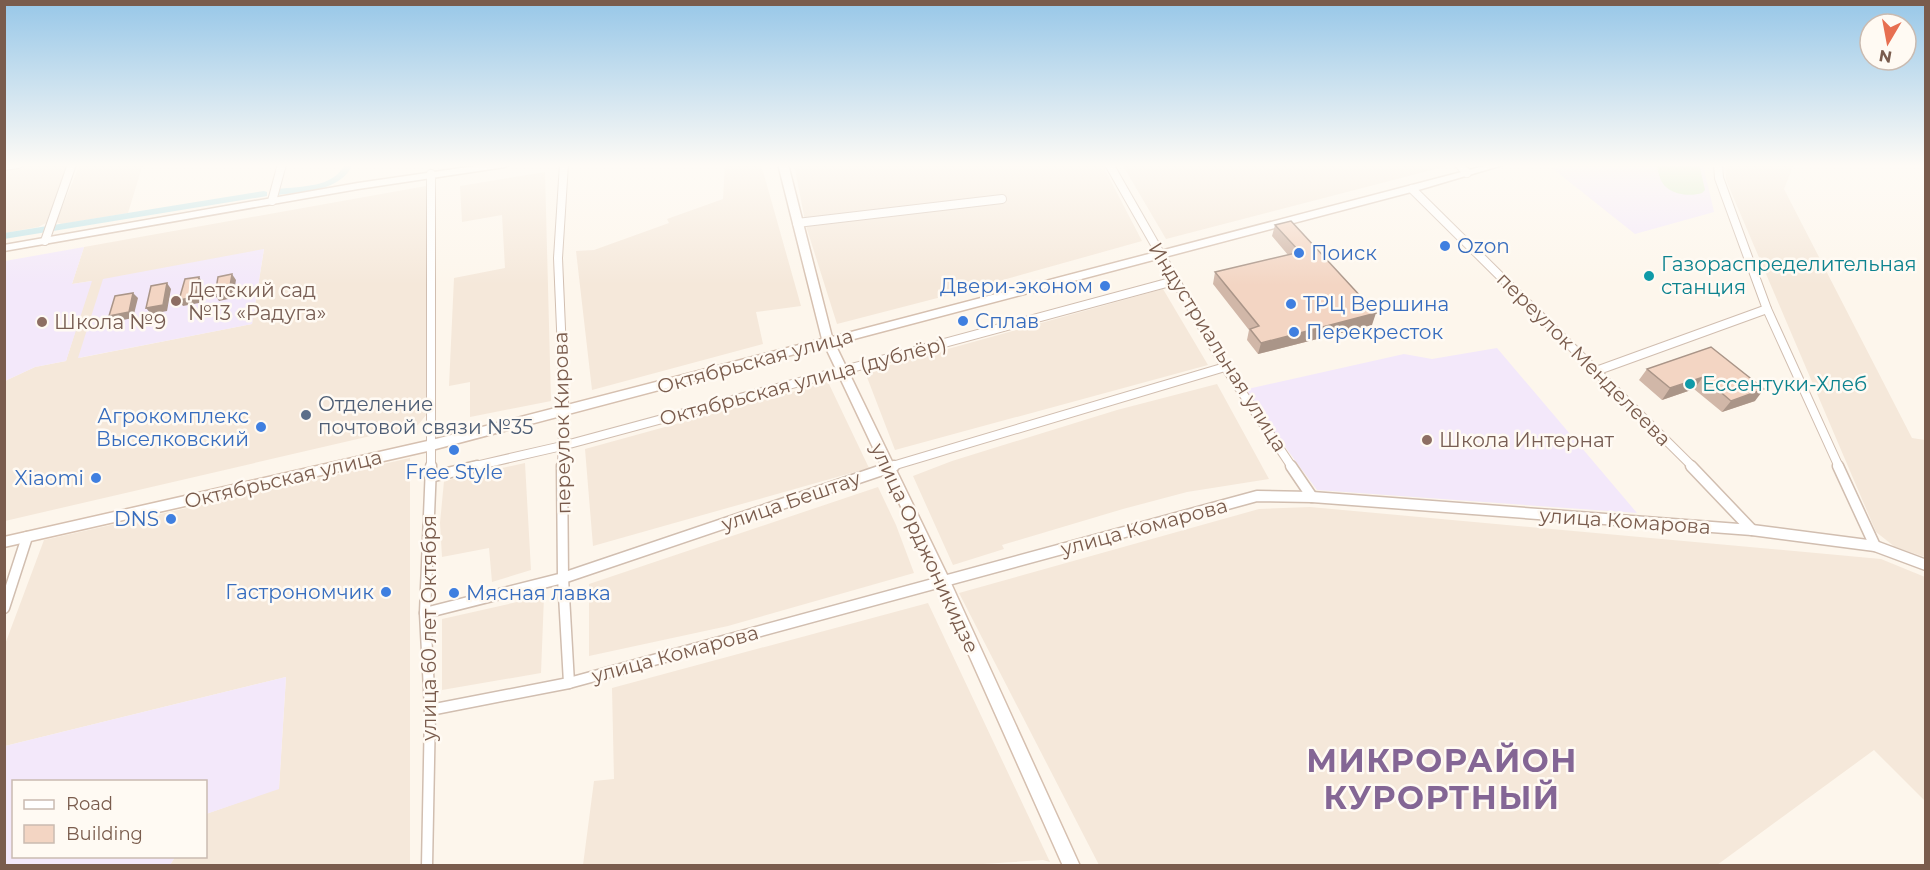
<svg xmlns="http://www.w3.org/2000/svg" width="1930" height="870" viewBox="0 0 1930 870" font-family="Montserrat,sans-serif">
  <style>
    .residential { fill: #f5e8da; fill-rule: evenodd }
    .education { fill: #f3e8fa }
    .green { fill: #d8ecc9 }
    .lines { fill: none; stroke-linecap: round; stroke-linejoin: round }
    .canal { fill: #bfe3e8; fill-rule: evenodd }
    .street-far1-casing { stroke: #d1beb0; stroke-width: 10 }
    .street-casing { stroke: #d1beb0; stroke-width: 13 }
    .secondary-casing { stroke: #d6c0b0; stroke-width: 3 }
    .street-far1 { stroke: #fff; stroke-width: 8 }
    .street { stroke: #fff; stroke-width: 10 }
    .secondary { fill: #fff; fill-rule: evenodd }
    .wall { fill: #d1b7a8 }
    .shaded-wall { fill: #aa9588 }
    .building { fill: #f3d5c3; stroke: #aa9588; stroke-width: 1.5 }
    .shop-dot { fill: #3f7fe0; stroke: #fffaf3; stroke-width: 2 }
    .culture-dot { fill: #0f9aa8; stroke: #fffaf3; stroke-width: 2 }
    .education-dot { fill: #8d6e63; stroke: #fffaf3; stroke-width: 2 }
    .service-dot { fill: #5c6f8a; stroke: #fffaf3; stroke-width: 2 }
    .labels { text-anchor: middle; stroke-width: 5; stroke-linejoin: round; paint-order: stroke }
    .shop-label { font-size: 20px; fill: #366cbe; stroke: #fffaf3; text-anchor: start }
    .culture-label { font-size: 20px; fill: #0d838f; stroke: #fffaf3; text-anchor: start }
    .education-label { font-size: 20px; fill: #785e54; stroke: #fffaf3; text-anchor: start }
    .street-label { font-size: 20px; fill: #7a5c4d; stroke: #fffaf3 }
    .service-label { font-size: 20px; fill: #4e5e75; stroke: #fffaf3; text-anchor: start }
    .near-district-label { font-size: 32px; font-weight: bold; letter-spacing: 1.5px; fill: #846695; stroke: #fffaf3 }
  </style>
  <rect width="100%" height="100%" fill="#fdf6ec"/>
  <g class="residential">
    <polygon points="32,164 69,164 46,223 38,227 5,233 4,168"/>
    <polygon points="80,164 162,164 142,167 128,213 62,224 56,222"/>
    <polygon points="725,164 761,164 801,306 756,312 763,344 592,390 576,251 594,250 669,223 667,219 723,199"/>
    <polygon points="794,164 1102,164 1142,241 953,294 837,324 806,226 1007,200 1004,197 805,221"/>
    <polygon points="1122,164 1449,164 1451,165 1166,239"/>
    <polygon points="1725,164 1794,164 1784,189 1912,438 1925,440 1925,557 1895,547 1876,532 1726,180"/>
    <polygon points="545,172 551,401 470,417 470,382 449,386 454,278 505,268 502,215 462,222 460,186"/>
    <path d="M 426,186 L 427,414 L 418,425 L 5,521 L 5,381 L 35,367 L 66,361 L 91,281 L 72,284 L 84,247 ZM 264,249 L 252,324 L 79,358 Z"/>
    <polygon points="1163,289 1208,365 895,450 865,372"/>
    <polygon points="828,382 869,468 593,546 585,449"/>
    <polygon points="1217,384 1269,479 1187,492 1123,509 1019,540 1002,545 1004,549 953,565 913,476 952,461 1117,410"/>
    <polygon points="410,458 410,865 170,865 175,857 206,856 206,814 279,788 286,677 5,746 4,647 44,540"/>
    <polygon points="525,463 531,570 492,582 489,548 442,557 440,523 444,481"/>
    <polygon points="878,487 896,525 914,573 728,626 589,656 589,584"/>
    <polygon points="1310,507 1881,559 1925,577 1925,801 1874,750 1717,865 1099,865 959,593 1259,509"/>
    <polygon points="544,596 541,673 442,690 442,619"/>
    <polygon points="928,603 1050,862 1043,860 952,866 583,865 594,781 614,779 612,688"/>
  </g>
  <g class="education">
    <polygon points="1568,164 1703,164 1714,212 1635,234 1552,168"/>
    <polygon points="84,247 72,284 92,281 66,361 35,367 5,381 5,261"/>
    <polygon points="264,249 252,324 78,358 103,279"/>
    <polygon points="1497,348 1637,513 1317,490 1243,390 1404,354 1432,359"/>
    <polygon points="286,677 279,789 206,814 206,782 14,782 14,856 175,857 170,865 5,865 5,746"/>
  </g>
  <path class="green" d="M 1656,164 L 1699,164 L 1705,190 L 1702,193 C 1690,197 1669,195 1662,182 C 1659,177 1658,169 1656,164 Z"/>
  <g class="lines">
    <g class="canal">
      <path d="M 345,164 L 353,164 C 340,192 305,191 278,195 L 274,192 L 278,189 C 301,186 334,188 345,164 Z"/>
      <polygon points="264,191 267,192 267,196 4,239 4,233"/>
    </g>
    <defs>
      <g id="street-far1">
        <polyline points="1109,164 1225,367 1292,467"/>
        <polyline points="1459,164 1467,173"/>
        <polyline points="1718,164 1719,178 1767,309 1839,467"/>
        <polyline points="4,166 18,164"/>
        <polyline points="1412,189 1693,467"/>
        <polyline points="272,201 282,164"/>
        <polyline points="797,223 1002,199"/>
        <polyline points="45,241 72,164"/>
        <polyline points="1596,371 1767,309"/>
        <polyline points="431,467 431,174"/>
        <polyline points="471,467 562,446 1174,281"/>
        <polyline points="562,467 564,399 558,258 564,164"/>
        <polyline points="889,467 1225,367"/>
      </g>
      <g id="street">
        <polyline points="562,466 563,578 569,683"/>
        <polyline points="1291,466 1312,497"/>
        <polyline points="1691,466 1752,530"/>
        <polyline points="1838,466 1875,546"/>
        <polyline points="430,477 477,466"/>
        <polyline points="4,608 27,537"/>
        <polyline points="425,613 563,578 894,466"/>
        <polyline points="430,710 569,683 1257,496 1312,497 1752,530 1875,546 1926,565"/>
        <polyline points="427,866 430,710 425,613 431,466"/>
      </g>
      <g id="secondary">
        <polygon points="489,164 510,164 505,167 358,189 4,251 4,245 358,183"/>
        <polygon points="778,164 788,164 832,337 1492,164 1506,164 1415,191 835,344 950,581 1080,866 1063,866 936,581 825,346 432,450 4,547 4,537 432,440 822,339"/>
      </g>
    </defs>
    <use href="#street-far1" class="street-far1-casing"/>
    <use href="#street" class="street-casing"/>
    <use href="#secondary" class="secondary-casing"/>
    <use href="#street-far1" class="street-far1"/>
    <use href="#street" class="street"/>
    <use href="#secondary" class="secondary"/>
  </g>
  <g class="wall">
    <polygon points="1275,225 1372,325 1258,354 1247,340 1249,330 1213,284 1215,272 1288,255 1272,236"/>
    <polygon points="1711,347 1755,401 1722,412 1694,389 1662,400 1639,380 1647,369"/>
  </g>
  <g class="shaded-wall">
    <polygon points="232,274 236,280 233,298 219,301 215,295"/>
    <polygon points="199,277 203,283 199,303 183,306 179,300"/>
    <polygon points="167,283 171,289 167,311 151,314 146,308"/>
    <polygon points="133,293 138,298 133,318 113,322 109,316"/>
    <polygon points="1376,313 1372,325 1258,354 1261,343"/>
    <polygon points="1703,377 1694,389 1662,400 1670,388"/>
    <polygon points="1764,389 1755,401 1722,412 1731,401"/>
  </g>
  <g class="building">
    <polygon points="1291,221 1376,313 1261,343 1250,329 1259,326 1215,272 1300,252 1275,225"/>
    <polygon points="232,274 229,292 215,295 218,277"/>
    <polygon points="199,277 195,297 179,300 185,279"/>
    <polygon points="167,283 163,305 146,308 151,286"/>
    <polygon points="133,293 129,312 109,316 115,296"/>
    <polygon points="1711,347 1764,389 1731,401 1703,377 1670,388 1647,369"/>
  </g>
  <linearGradient id="sky" x2="0" y2="1"><stop stop-color="#97c7e8"/><stop offset="0.58" stop-color="#fefbf6"/><stop offset="1" stop-color="#fefbf6" stop-opacity="0"/></linearGradient>
  <rect width="1930" height="285" fill="url(#sky)"/>
  <g class="shop-dot">
    <circle cx="1445" cy="246" r="6"/>
    <circle cx="1299" cy="253" r="6"/>
    <circle cx="1105" cy="286" r="6"/>
    <circle cx="1291" cy="304" r="6"/>
    <circle cx="963" cy="321" r="6"/>
    <circle cx="1294" cy="332" r="6"/>
    <circle cx="261" cy="427" r="6"/>
    <circle cx="454" cy="450" r="6"/>
    <circle cx="96" cy="478" r="6"/>
    <circle cx="171" cy="519" r="6"/>
    <circle cx="386" cy="592" r="6"/>
    <circle cx="454" cy="593" r="6"/>
  </g>
  <g class="culture-dot">
    <circle cx="1649" cy="276" r="6"/>
    <circle cx="1690" cy="384" r="6"/>
  </g>
  <g class="education-dot">
    <circle cx="176" cy="301" r="6"/>
    <circle cx="42" cy="322" r="6"/>
    <circle cx="1427" cy="440" r="6"/>
  </g>
  <circle class="service-dot" cx="306" cy="415" r="6"/>
  <g class="labels">
    <g class="shop-label">
      <text x="1457" y="253">Ozon</text>
      <text x="1311" y="260">Поиск</text>
      <text x="1093" y="293" text-anchor="end">Двери-эконом</text>
      <text x="1303" y="311">ТРЦ Вершина</text>
      <text x="975" y="328">Сплав</text>
      <text x="1306" y="339">Перекресток</text>
      <text x="249" y="423" text-anchor="end">Агрокомплекс<tspan x="249" dy="23">Выселковский</tspan></text>
      <text x="454" y="479" text-anchor="middle">Free Style</text>
      <text x="84" y="485" text-anchor="end">Xiaomi</text>
      <text x="159" y="526" text-anchor="end">DNS</text>
      <text x="374" y="599" text-anchor="end">Гастрономчик</text>
      <text x="466" y="600">Мясная лавка</text>
    </g>
    <g class="culture-label">
      <text x="1661" y="271">Газораспределительная<tspan x="1661" dy="23">станция</tspan></text>
      <text x="1702" y="391">Ессентуки-Хлеб</text>
    </g>
    <g class="education-label">
      <text x="188" y="297">Детский сад<tspan x="188" dy="23">№13 «Радуга»</tspan></text>
      <text x="54" y="329">Школа №9</text>
      <text x="1439" y="447">Школа Интернат</text>
    </g>
    <g class="street-label">
      <text transform="translate(1218 347) rotate(58)" y="7">Индустриальная улица</text>
      <text transform="translate(1584 359) rotate(45)" y="7">переулок Менделеева</text>
      <text transform="translate(755 361) rotate(-15)" y="7">Октябрьская улица</text>
      <text transform="translate(803 381) rotate(-15)" y="7">Октябрьская улица (дублёр)</text>
      <text transform="translate(562 423) rotate(-91)" y="7">переулок Кирова</text>
      <text transform="translate(283 479) rotate(-13)" y="7">Октябрьская улица</text>
      <text transform="translate(791 501) rotate(-19)" y="7">улица Бештау</text>
      <text transform="translate(1625 521) rotate(4)" y="7">улица Комарова</text>
      <text transform="translate(1144 527) rotate(-15)" y="7">улица Комарова</text>
      <text transform="translate(925 548) rotate(65)" y="7">улица Орджоникидзе</text>
      <text transform="translate(429 628) rotate(-90)" y="7">улица 60 лет Октября</text>
      <text transform="translate(675 654) rotate(-15)" y="7">улица Комарова</text>
    </g>
    <g class="service-label">
      <text x="318" y="411">Отделение<tspan x="318" dy="23">почтовой связи №35</tspan></text>
    </g>
    <g class="near-district-label">
      <text x="1442" y="772">МИКРОРАЙОН<tspan x="1442" dy="37">КУРОРТНЫЙ</tspan></text>
    </g>
  </g>
  <rect width="1930" height="870" fill="none" stroke="#7a5c4d" stroke-width="12"/>
  <rect x="12" y="780" width="195" height="78" fill="#fffaf3" stroke="#cabbb1" stroke-width="1.5"/>
  <rect x="24" y="800" width="30" height="9" fill="#ffffff" stroke="#cabbb1" stroke-width="1.5"/>
  <text x="66" y="810" font-size="18" fill="#7a5c4d">Road</text>
  <rect x="24" y="825" width="30" height="18" fill="#f3d5c3" stroke="#cabbb1" stroke-width="1.5"/>
  <text x="66" y="840" font-size="18" fill="#7a5c4d">Building</text>
  <g transform="translate(1888 42) rotate(190)"><circle r="28" fill="#fffaf3" stroke="#cabbb1" stroke-width="1.5"/>
  <path d="M0-4.5L10 22L0 15L-10 22Z" fill="#e76f51"/>
  <text y="-9" font-size="16" font-weight="bold" text-anchor="middle" fill="#7a5c4d">N</text>
  </g>
</svg>
